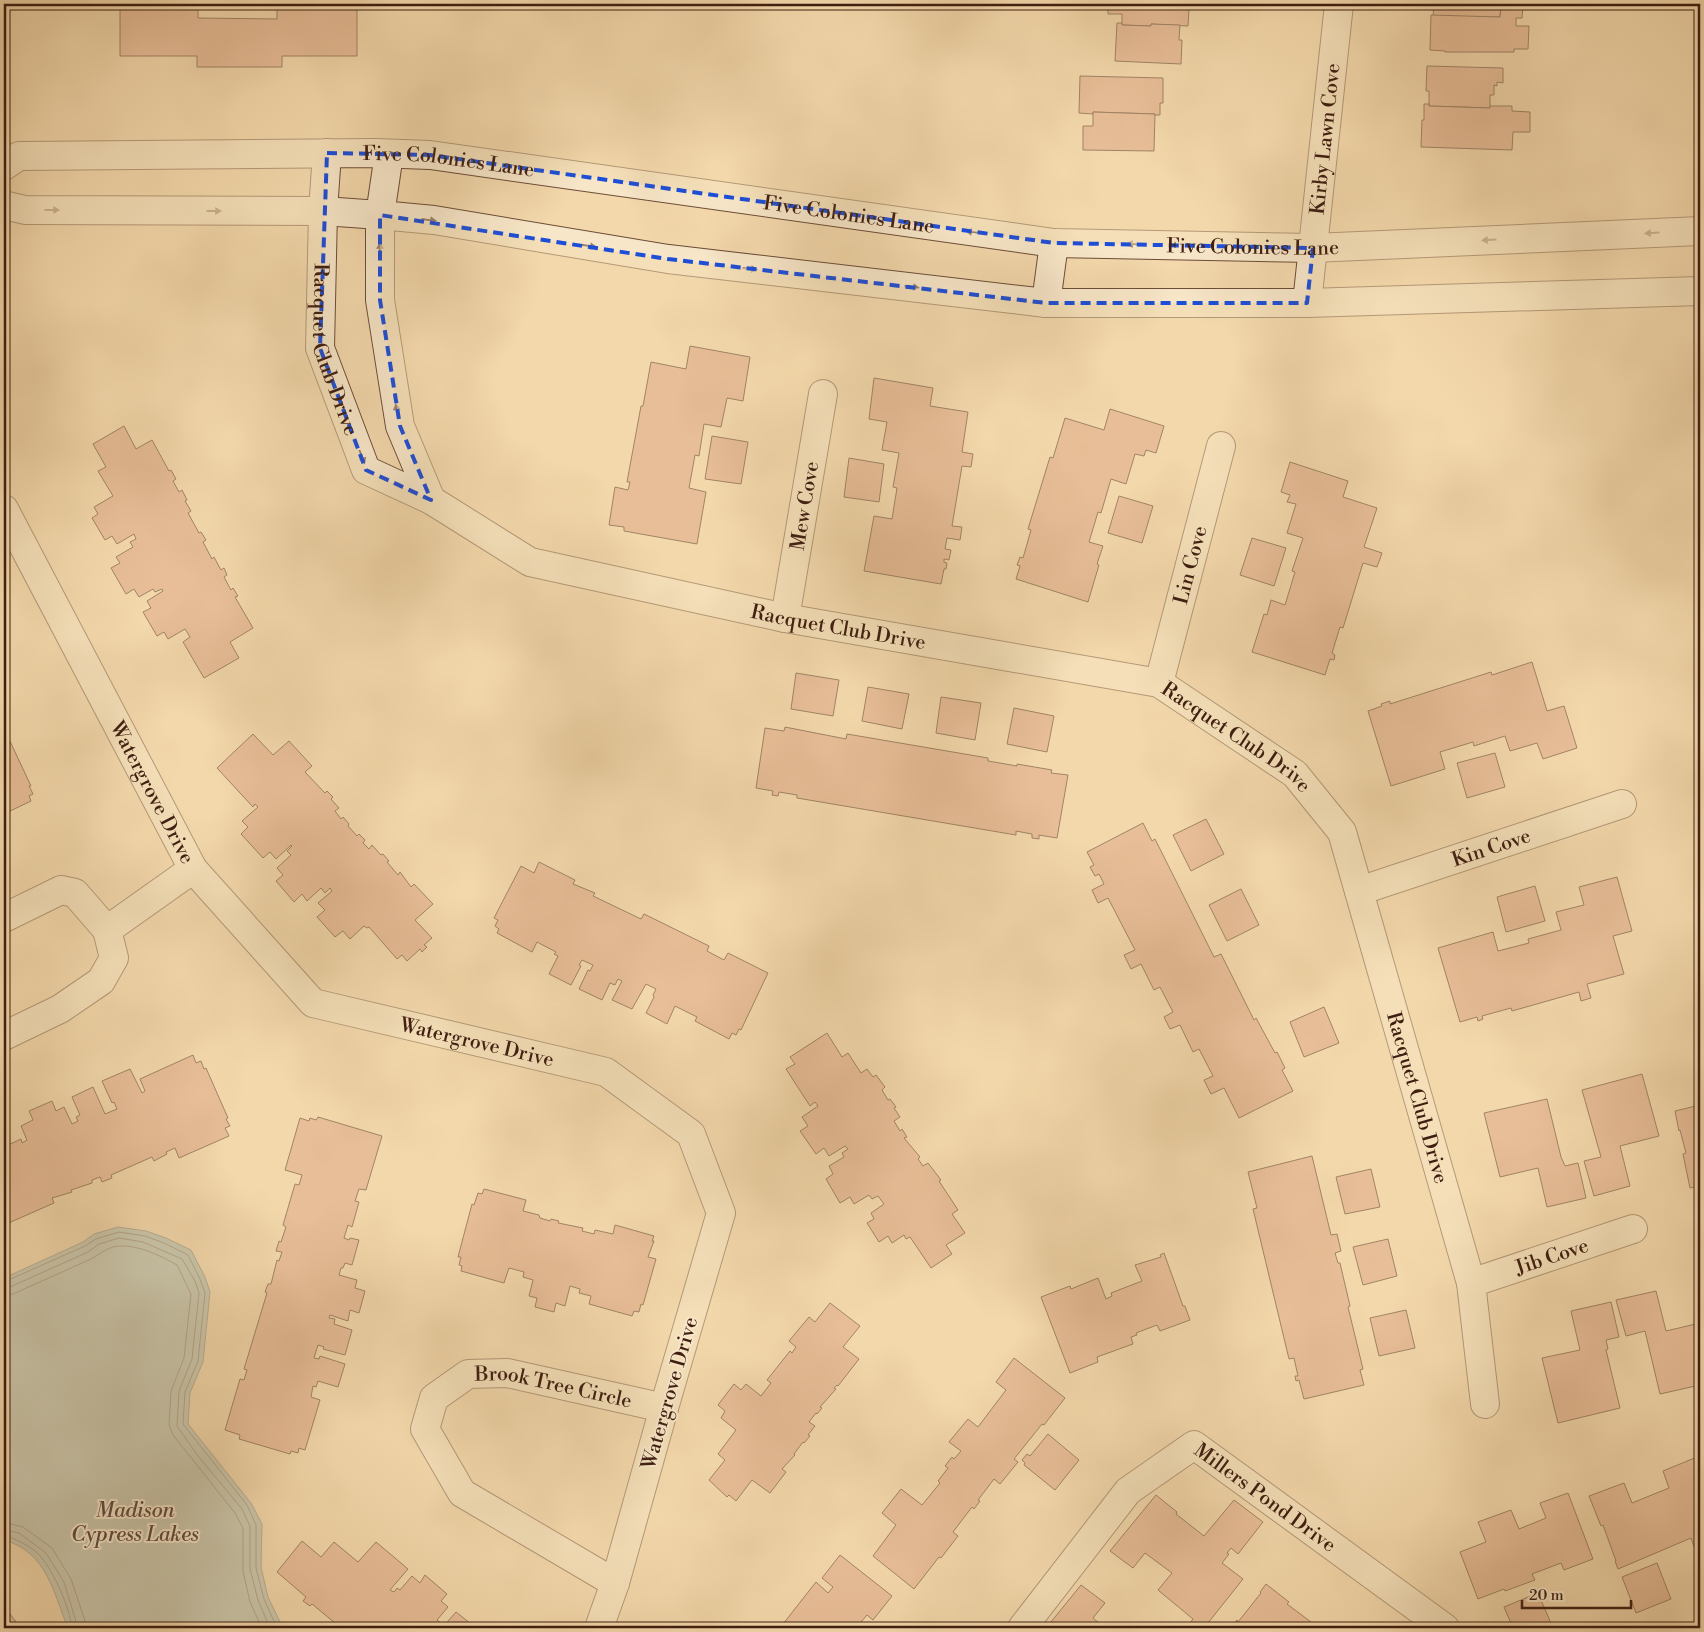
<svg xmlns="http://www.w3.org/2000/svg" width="1704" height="1632" viewBox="0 0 1704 1632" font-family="'Libre Bodoni',serif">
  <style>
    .water { fill: #9fb8b3; stroke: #797a72 }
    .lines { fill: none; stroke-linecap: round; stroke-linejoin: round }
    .shore { stroke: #6f6b62; stroke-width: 1 }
    .building { fill: #db9d82; stroke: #3f1e11 }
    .minor-casing { stroke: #6c4c38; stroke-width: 30 }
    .tertiary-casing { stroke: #6c4c38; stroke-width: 30 }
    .minor { stroke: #f7e6c8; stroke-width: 28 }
    .tertiary { stroke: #f7e6c8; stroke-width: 28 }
    .oneway { fill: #9b826c }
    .marked { fill: none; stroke: #1d4ed8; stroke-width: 4; stroke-dasharray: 10 6; stroke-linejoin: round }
    .labels { text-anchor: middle; stroke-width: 4; stroke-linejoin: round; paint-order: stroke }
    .street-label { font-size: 20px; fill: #3f1e11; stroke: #f7e6c8 }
    .water-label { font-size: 21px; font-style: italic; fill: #5c4c42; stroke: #f7e6c8 }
  </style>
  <rect width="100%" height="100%" fill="#f3d8ab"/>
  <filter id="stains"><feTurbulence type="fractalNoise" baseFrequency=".004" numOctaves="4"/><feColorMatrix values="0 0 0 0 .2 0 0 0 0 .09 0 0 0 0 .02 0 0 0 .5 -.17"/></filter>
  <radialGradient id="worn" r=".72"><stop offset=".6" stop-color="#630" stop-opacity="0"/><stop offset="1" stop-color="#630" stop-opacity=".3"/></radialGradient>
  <path class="water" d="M 118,1227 L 146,1231 L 166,1238 L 191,1250 L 205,1277 L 210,1292 L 203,1362 L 190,1393 L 188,1424 L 251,1503 L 262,1524 L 261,1567 L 268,1597 L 283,1628 L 68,1628 C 53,1592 47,1552 4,1540 L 4,1278 L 83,1242 L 94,1234 Z"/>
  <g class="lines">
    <g class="shore">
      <polyline points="4,1282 85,1246 96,1239 119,1232 145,1236 164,1243 188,1255 200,1279 205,1293 198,1361 185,1392 183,1424 247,1505 256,1525 256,1568 264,1599 277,1628"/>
      <polyline points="4,1288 10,1287 88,1252 99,1244 119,1238 143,1242 182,1259 195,1281 199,1293 192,1359 179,1391 177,1426 198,1456 242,1509 250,1526 250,1569 258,1600 270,1628"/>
      <path d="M 4,1296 L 13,1294 L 91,1259 C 100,1254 109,1246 120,1246 C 139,1245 161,1256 177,1265 L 191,1294 L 184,1358 L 171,1391 L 169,1425 L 173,1435 L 235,1513 L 243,1528 L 243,1571 L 250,1602 L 262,1628"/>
      <polyline points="4,1522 23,1527 52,1548 71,1579 85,1621 86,1628"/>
      <polyline points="4,1530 19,1533 46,1553 64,1582 78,1628"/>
      <path d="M 4,1536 C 14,1537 34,1548 41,1557 C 54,1572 70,1608 72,1628"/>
    </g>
  </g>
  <g class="building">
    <polygon points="120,4 198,4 198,18 277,19 277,4 357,4 357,56 282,56 282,67 197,67 197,56 120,56"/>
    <polygon points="1097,4 1191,4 1191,9 1189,9 1188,26 1151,24 1151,26 1122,25 1122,14 1108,14 1108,7 1097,7"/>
    <polygon points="1434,4 1523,4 1523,6 1501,5 1500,17 1433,16"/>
    <polygon points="1501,5 1523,6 1522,18 1516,18 1516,26 1529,26 1528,49 1514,49 1514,52 1445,52 1445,51 1430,50 1431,15 1500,17"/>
    <polygon points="1117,23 1122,23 1122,25 1151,26 1151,24 1180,25 1179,40 1182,40 1181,64 1115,61"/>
    <polygon points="1427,66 1503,68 1503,83 1497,82 1497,86 1494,85 1494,95 1490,95 1490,108 1429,106 1429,91 1426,91"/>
    <polygon points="1080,76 1163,78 1163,103 1160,103 1160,115 1155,115 1155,114 1093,112 1093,114 1079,113"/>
    <polygon points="1424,104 1429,104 1429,106 1490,108 1490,106 1512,106 1512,111 1530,112 1530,132 1513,132 1512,150 1421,147 1422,120 1424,120"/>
    <polygon points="1093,112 1155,114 1154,151 1083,150 1083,126 1093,126"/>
    <polygon points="690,346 750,357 743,401 727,398 721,427 704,424 699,456 695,455 689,488 706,492 697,544 624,531 624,527 609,525 615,487 628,490 630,482 627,482 641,406 643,406 651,362 686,369"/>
    <polygon points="874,378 933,388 930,406 968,412 962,452 973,454 971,467 962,466 952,526 962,527 960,540 947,538 945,549 951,550 949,560 944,559 944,562 947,563 946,569 944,569 941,584 864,571 874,516 892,519 897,488 893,487 899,453 882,450 887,422 869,419"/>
    <polygon points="1110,409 1164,426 1156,453 1146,450 1144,456 1135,454 1126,484 1111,479 1101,513 1098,512 1089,542 1103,546 1097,564 1099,565 1088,602 1016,579 1020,566 1017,565 1020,557 1023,558 1031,530 1028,529 1050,457 1053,458 1065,418 1104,430"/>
    <polygon points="124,426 136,449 152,440 169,471 171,470 176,479 173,481 179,492 182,490 187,500 185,501 191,511 188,513 199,533 201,532 206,540 203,542 212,559 214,557 221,570 224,568 227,575 224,577 231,590 233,588 238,596 235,597 253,628 230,642 239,658 204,678 183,642 190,637 185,629 168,639 164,632 157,636 143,612 151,608 147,601 163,591 162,589 155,592 153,589 139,597 134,589 126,594 111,568 120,563 116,557 133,547 130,542 136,539 134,534 117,544 112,536 105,540 92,518 98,514 94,507 113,496 98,471 106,467 93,444"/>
    <polygon points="712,436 748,442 741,484 705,479"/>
    <polygon points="849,458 884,464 879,502 844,497"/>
    <polygon points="1290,462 1348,481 1343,497 1377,508 1364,547 1382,553 1377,567 1363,563 1343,628 1340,627 1332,653 1335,655 1334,660 1330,659 1325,675 1252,652 1264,614 1267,615 1271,600 1285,605 1295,572 1292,571 1303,538 1287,533 1296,504 1287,502 1290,495 1281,492"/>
    <polygon points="1119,496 1153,506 1142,543 1108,533"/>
    <polygon points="1252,538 1286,548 1274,586 1240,575"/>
    <polygon points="1532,662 1547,711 1564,706 1577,748 1543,759 1537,743 1510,751 1505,736 1474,746 1473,742 1440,752 1445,769 1391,786 1368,711 1382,706 1381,704 1390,701 1390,704 1491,672 1492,675"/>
    <polygon points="796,673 839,680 833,716 791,709"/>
    <polygon points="868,687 909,694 902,729 862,721"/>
    <polygon points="941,697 981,703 975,740 936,733"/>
    <polygon points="1014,708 1054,716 1047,752 1007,744"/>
    <polygon points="785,727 846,739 847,734 988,758 988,761 1017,766 1017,764 1052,770 1051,773 1068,775 1057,838 1039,835 1039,839 1032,838 1032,834 1016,831 1016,835 797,798 797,795 779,792 778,796 772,795 773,791 756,788 765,728 784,731"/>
    <polygon points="253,734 273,755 289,741 312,766 305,772 325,793 327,791 333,797 331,799 339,808 335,811 341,819 343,817 349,824 348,826 357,836 359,834 365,840 363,843 369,849 372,845 381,855 383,854 389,861 387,862 398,875 400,872 411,887 414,884 433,904 415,920 432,938 424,945 427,947 422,952 420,949 407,961 402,955 397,959 369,927 367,928 364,926 350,939 343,931 335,937 317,917 325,910 318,903 332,891 330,888 325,893 321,888 307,901 302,894 294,902 276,881 283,875 277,868 291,855 287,851 292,846 291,845 276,859 270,852 263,858 241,834 248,827 242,821 258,807 255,804 253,807 217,768"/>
    <polygon points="8,737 31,786 29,786 33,794 29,796 31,801 4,814 4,739"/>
    <polygon points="1495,753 1505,787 1467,798 1457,763"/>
    <polygon points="1206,819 1224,854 1191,871 1173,835"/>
    <polygon points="1143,823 1152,841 1155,839 1214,957 1221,954 1254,1020 1256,1018 1275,1053 1277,1052 1285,1068 1282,1070 1293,1091 1239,1118 1224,1088 1211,1094 1204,1080 1213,1076 1199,1049 1193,1052 1180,1025 1170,1029 1164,1017 1173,1012 1160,987 1154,990 1141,964 1131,969 1124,955 1135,950 1108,898 1098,903 1092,890 1104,884 1099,874 1095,876 1090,867 1094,865 1087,852"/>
    <polygon points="539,862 575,880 573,884 595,893 593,896 641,919 644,914 709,946 707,951 724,960 728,953 768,973 741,1030 739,1029 736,1035 732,1033 729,1039 695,1021 697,1017 675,1006 667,1024 646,1013 654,997 653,995 656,989 646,984 632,1009 612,1000 622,981 618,979 615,985 610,983 602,1000 579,989 588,970 590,971 593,965 582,960 579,965 581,966 571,985 549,974 558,956 554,954 556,952 537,942 532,952 497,933 499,929 495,926 498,920 494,918 521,866 534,873"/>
    <polygon points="1617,877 1632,931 1613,936 1624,974 1587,984 1591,998 1581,1001 1579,992 1512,1011 1511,1008 1482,1016 1483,1019 1478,1021 1477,1017 1460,1022 1438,948 1493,932 1498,951 1529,943 1528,939 1561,930 1556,912 1584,905 1579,887"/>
    <polygon points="1535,886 1545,921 1506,932 1497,897"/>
    <polygon points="1241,889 1259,925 1227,941 1209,905"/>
    <polygon points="1324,1007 1339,1043 1304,1057 1290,1022"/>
    <polygon points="827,1033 842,1057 848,1053 861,1073 867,1069 873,1077 876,1075 885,1087 882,1090 888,1100 890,1099 896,1107 894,1108 900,1117 894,1121 900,1131 902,1129 907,1137 904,1138 920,1157 918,1159 923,1166 928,1163 941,1180 939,1181 958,1210 952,1214 965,1233 946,1245 952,1254 931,1268 910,1237 906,1239 904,1235 892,1243 888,1236 879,1242 867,1223 874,1219 871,1213 884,1204 878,1196 872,1199 869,1195 854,1204 850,1197 840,1203 826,1179 833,1174 829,1166 844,1157 842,1153 848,1149 845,1146 829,1156 824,1148 816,1154 800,1131 808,1126 802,1117 818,1106 815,1102 810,1106 786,1069 795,1064 790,1057"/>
    <polygon points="193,1055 196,1063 201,1061 204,1069 206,1068 228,1118 226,1119 230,1126 225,1128 229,1136 179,1158 175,1148 166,1152 167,1154 154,1161 152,1157 111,1175 112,1178 102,1182 100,1177 92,1180 92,1183 71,1190 72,1192 52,1198 54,1203 4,1225 4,1147 21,1139 22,1143 27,1140 21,1126 33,1120 29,1111 52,1101 56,1111 64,1107 72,1124 78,1121 76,1117 80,1115 72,1097 93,1087 105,1114 117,1109 114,1102 112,1103 102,1081 130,1069 142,1093 145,1091 140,1079"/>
    <polygon points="1642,1074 1659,1136 1620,1146 1630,1186 1594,1196 1584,1161 1601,1157 1582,1090"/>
    <polygon points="1547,1099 1561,1157 1565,1166 1578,1163 1586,1198 1547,1207 1538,1168 1500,1177 1484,1113"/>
    <polygon points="1700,1105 1700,1186 1690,1188 1683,1154 1686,1153 1680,1130 1679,1131 1675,1111"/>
    <polygon points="318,1117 382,1136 366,1190 359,1189 355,1201 359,1202 352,1227 348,1225 344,1238 349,1240 350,1238 359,1240 352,1265 345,1263 343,1268 341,1268 339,1275 357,1280 355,1288 365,1291 359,1313 350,1310 348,1321 330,1315 329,1318 335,1319 334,1324 352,1330 345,1355 323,1349 324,1347 318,1345 314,1358 319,1359 320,1356 345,1364 338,1387 318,1381 316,1387 313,1386 311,1397 320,1400 305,1450 299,1448 298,1453 291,1451 290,1454 239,1439 240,1435 225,1430 240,1379 244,1380 247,1370 244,1369 267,1293 265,1292 268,1284 271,1284 277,1260 279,1261 282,1252 276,1251 279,1241 281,1242 286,1227 283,1225 295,1184 299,1185 302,1175 285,1170 300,1118 309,1121 310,1118 316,1120"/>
    <polygon points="1312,1156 1331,1235 1337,1234 1341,1251 1335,1253 1338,1263 1340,1263 1350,1306 1348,1307 1363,1369 1360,1370 1364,1385 1304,1399 1299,1380 1296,1381 1295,1376 1298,1376 1294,1358 1289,1359 1253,1209 1257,1208 1248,1172"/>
    <polygon points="1371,1169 1380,1207 1345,1214 1336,1177"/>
    <polygon points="484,1189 526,1200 523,1211 539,1215 540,1218 550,1221 551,1219 559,1221 558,1223 583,1228 582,1231 594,1234 595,1230 613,1234 615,1225 654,1236 652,1241 654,1241 648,1257 656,1259 643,1305 641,1304 639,1312 634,1311 632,1316 589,1304 591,1296 579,1293 580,1289 570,1286 565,1306 556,1303 554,1312 535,1307 537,1298 529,1296 533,1280 523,1277 524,1272 509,1268 504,1283 461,1271 462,1266 459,1265 461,1257 458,1257 472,1204 474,1205 478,1193 482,1194"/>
    <polygon points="1388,1239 1397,1276 1363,1285 1353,1247"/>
    <polygon points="1164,1253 1183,1306 1185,1306 1190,1320 1160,1331 1157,1325 1136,1333 1137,1335 1131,1337 1133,1344 1097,1357 1098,1362 1070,1373 1041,1297 1070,1286 1071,1289 1098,1278 1106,1299 1112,1296 1111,1293 1142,1281 1135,1265 1161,1257 1160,1255"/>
    <polygon points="1656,1291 1666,1331 1700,1323 1700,1385 1660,1394 1645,1331 1626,1336 1616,1300"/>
    <polygon points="1611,1302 1619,1337 1606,1340 1608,1349 1606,1350 1620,1408 1558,1423 1542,1358 1580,1350 1571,1311"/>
    <polygon points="830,1303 860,1326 843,1347 859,1359 838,1386 837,1385 834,1388 836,1389 820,1407 822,1408 817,1414 816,1413 809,1422 815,1426 808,1435 810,1436 804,1443 803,1442 794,1454 795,1455 782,1469 786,1472 770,1493 752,1480 736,1501 729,1495 727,1497 709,1480 725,1460 718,1454 736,1430 721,1418 725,1411 718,1405 734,1384 741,1390 746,1384 761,1396 771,1383 767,1380 790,1351 792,1353 796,1347 789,1341 809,1317 815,1322"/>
    <polygon points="1406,1310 1415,1348 1379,1356 1370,1318"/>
    <polygon points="1014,1358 1065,1398 1044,1425 1042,1424 1014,1459 1018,1462 1000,1484 994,1479 978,1500 980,1501 974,1509 972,1507 953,1532 958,1536 941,1558 939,1557 914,1589 873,1556 896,1525 882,1513 901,1489 922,1505 940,1483 938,1481 948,1468 945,1466 952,1457 954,1459 961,1451 949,1442 968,1419 978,1427 1006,1390 996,1382"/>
    <polygon points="1048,1434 1079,1460 1055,1490 1024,1465 1025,1463 1022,1460 1027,1454 1030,1456"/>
    <polygon points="1697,1457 1700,1465 1700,1550 1696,1552 1691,1538 1618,1569 1615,1561 1616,1561 1603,1525 1601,1526 1589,1496 1624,1483 1632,1503 1669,1488 1663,1471"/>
    <polygon points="1568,1493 1593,1559 1564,1570 1561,1563 1532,1574 1535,1580 1505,1591 1504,1589 1478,1599 1460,1552 1486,1542 1478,1522 1511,1510 1519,1529 1546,1518 1540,1503"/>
    <polygon points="1156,1495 1177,1512 1176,1514 1204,1536 1234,1500 1263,1522 1238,1554 1231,1548 1227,1553 1229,1554 1222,1563 1243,1579 1204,1628 1186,1628 1193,1619 1158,1590 1172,1573 1145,1553 1133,1568 1110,1551"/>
    <polygon points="302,1541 321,1557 334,1542 358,1562 376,1542 408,1569 390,1590 394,1592 397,1588 400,1590 412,1576 420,1583 425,1575 447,1594 441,1601 448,1607 437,1620 442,1624 439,1628 341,1628 312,1604 310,1606 303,1601 306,1597 277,1572"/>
    <polygon points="840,1555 892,1596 873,1620 867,1615 856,1628 789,1628 783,1624 816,1582 828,1593 833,1587 822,1578"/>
    <polygon points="1657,1563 1671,1599 1636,1613 1622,1577"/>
    <polygon points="1266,1584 1289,1602 1287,1604 1319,1628 1230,1628 1237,1620 1238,1622 1261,1593 1260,1592"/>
    <polygon points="1081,1585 1105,1603 1093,1618 1105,1628 1046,1628"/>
    <polygon points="1538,1593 1553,1628 1513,1628 1504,1607"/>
    <polygon points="4,1606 16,1622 8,1628 4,1628"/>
    <polygon points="456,1612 476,1628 442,1628"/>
  </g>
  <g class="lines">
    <defs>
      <g id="minor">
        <path id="s1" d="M 327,153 L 323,211 L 320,348 L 366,470 L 431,500 L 400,426 L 380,300 L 380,215 L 389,154"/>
        <path id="s2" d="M 1307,303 L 1339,4"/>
        <path id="s3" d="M 431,500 L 530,562 L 785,618 L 1159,683 L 1295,774 L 1342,832 L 1471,1283 L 1485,1404"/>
        <path id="s4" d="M 4,509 L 193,869 L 313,1003 L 606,1072 L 691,1134 L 721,1213 L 664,1408 L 615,1583 L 599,1628"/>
        <path id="s5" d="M 785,618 L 823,394"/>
        <path id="s6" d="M 1159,683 L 1221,446"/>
        <path id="s7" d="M 1359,891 L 1622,804"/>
        <polyline points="4,918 61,890 75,893 107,930 114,958 101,981 60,1009 4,1036"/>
        <polyline points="107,930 193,869"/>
        <path id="s8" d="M 1471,1283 L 1633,1229"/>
        <path id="s9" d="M 615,1583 L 462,1493 L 425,1429 L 434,1398 L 468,1374 L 507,1373 L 664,1408"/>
        <path id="s10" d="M 1022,1628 L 1128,1491 L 1194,1445 L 1445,1628"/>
      </g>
      <g id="tertiary">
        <path id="s11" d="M 4,166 L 19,156 L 376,153 L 430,155 L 1054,243 L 1313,248 L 1700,231"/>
        <polyline points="4,205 25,210 323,211 380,215 434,220 668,259 1046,303 1307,303 1700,291"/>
        <polyline points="1046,303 1054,243"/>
      </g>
    </defs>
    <use href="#minor" class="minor-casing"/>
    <use href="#tertiary" class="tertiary-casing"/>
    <use href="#minor" class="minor"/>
    <use href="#tertiary" class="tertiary"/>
  </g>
  <defs><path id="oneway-solid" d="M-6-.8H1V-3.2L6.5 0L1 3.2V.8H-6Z" transform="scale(1.25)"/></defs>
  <g class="oneway">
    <use href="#oneway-solid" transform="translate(52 210)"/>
    <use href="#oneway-solid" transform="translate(214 211)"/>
    <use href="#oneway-solid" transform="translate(429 220) rotate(7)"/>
    <use href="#oneway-solid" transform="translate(973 232) rotate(-172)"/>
    <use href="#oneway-solid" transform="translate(1652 233) rotate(177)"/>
    <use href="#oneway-solid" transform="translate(1489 240) rotate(177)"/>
    <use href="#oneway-solid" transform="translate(1134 244) rotate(-179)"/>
    <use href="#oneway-solid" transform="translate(589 246) rotate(9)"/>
    <use href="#oneway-solid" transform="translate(380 250) rotate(-90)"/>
    <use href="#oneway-solid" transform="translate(750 269) rotate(7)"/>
    <use href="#oneway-solid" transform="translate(912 287) rotate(7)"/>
    <use href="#oneway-solid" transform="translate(397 411) rotate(-99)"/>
    <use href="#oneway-solid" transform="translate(362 457) rotate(69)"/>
  </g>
  <path d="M0 0H1704V1632H0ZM 327,153 L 430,155 L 1054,243 L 1313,248 L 1307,303 L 1046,303 L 668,259 L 380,215 L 380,300 L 400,426 L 431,500 L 366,470 L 320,348 Z" fill="#f3d8ab" fill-opacity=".55" fill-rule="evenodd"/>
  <path class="marked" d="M 327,153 L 430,155 L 1054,243 L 1313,248 L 1307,303 L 1046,303 L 668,259 L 380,215 L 380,300 L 400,426 L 431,500 L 366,470 L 320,348 Z"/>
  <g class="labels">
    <g class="street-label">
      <text dy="7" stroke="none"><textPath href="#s2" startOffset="165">Kirby Lawn Cove</textPath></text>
      <text dy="7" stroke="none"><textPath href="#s11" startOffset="448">Five Colonies Lane</textPath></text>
      <text dy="7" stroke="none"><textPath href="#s11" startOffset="852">Five Colonies Lane</textPath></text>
      <text dy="7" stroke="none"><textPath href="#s11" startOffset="1258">Five Colonies Lane</textPath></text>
      <text dy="7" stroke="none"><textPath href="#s1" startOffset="199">Racquet Club Drive</textPath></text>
      <text dy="7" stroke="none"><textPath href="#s5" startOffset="114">Mew Cove</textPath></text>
      <text dy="7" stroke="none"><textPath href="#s6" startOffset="122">Lin Cove</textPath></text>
      <text dy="7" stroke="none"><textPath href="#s3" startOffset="432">Racquet Club Drive</textPath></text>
      <text dy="7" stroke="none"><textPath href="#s3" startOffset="852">Racquet Club Drive</textPath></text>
      <text dy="7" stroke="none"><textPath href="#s4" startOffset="320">Watergrove Drive</textPath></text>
      <text dy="7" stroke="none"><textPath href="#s7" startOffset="139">Kin Cove</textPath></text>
      <text dy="7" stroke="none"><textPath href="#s4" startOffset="755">Watergrove Drive</textPath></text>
      <text dy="7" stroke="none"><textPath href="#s3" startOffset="1272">Racquet Club Drive</textPath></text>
      <text dy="7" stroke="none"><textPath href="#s8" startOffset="85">Jib Cove</textPath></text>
      <text dy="7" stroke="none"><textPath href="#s9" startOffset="412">Brook Tree Circle</textPath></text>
      <text transform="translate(669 1393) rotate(-74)" y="7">Watergrove Drive</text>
      <text dy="7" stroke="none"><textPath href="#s10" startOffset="342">Millers Pond Drive</textPath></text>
    </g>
    <g class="water-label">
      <text x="135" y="1517">Madison<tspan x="135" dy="24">Cypress Lakes</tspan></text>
    </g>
  </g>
  <rect width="1704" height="1632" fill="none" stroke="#f3d8ab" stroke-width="20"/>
  <rect x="5" y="5" width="1694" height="1622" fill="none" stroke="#3f1e11" stroke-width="2.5"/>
  <rect x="10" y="10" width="1684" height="1612" fill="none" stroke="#3f1e11"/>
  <path d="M1522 1600v8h109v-8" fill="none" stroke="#3f1e11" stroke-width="2.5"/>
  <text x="1529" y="1600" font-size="15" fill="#3f1e11" stroke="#f7e6c8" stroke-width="4" paint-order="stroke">20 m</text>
  <rect width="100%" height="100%" filter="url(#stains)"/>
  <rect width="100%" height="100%" fill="url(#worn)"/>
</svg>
